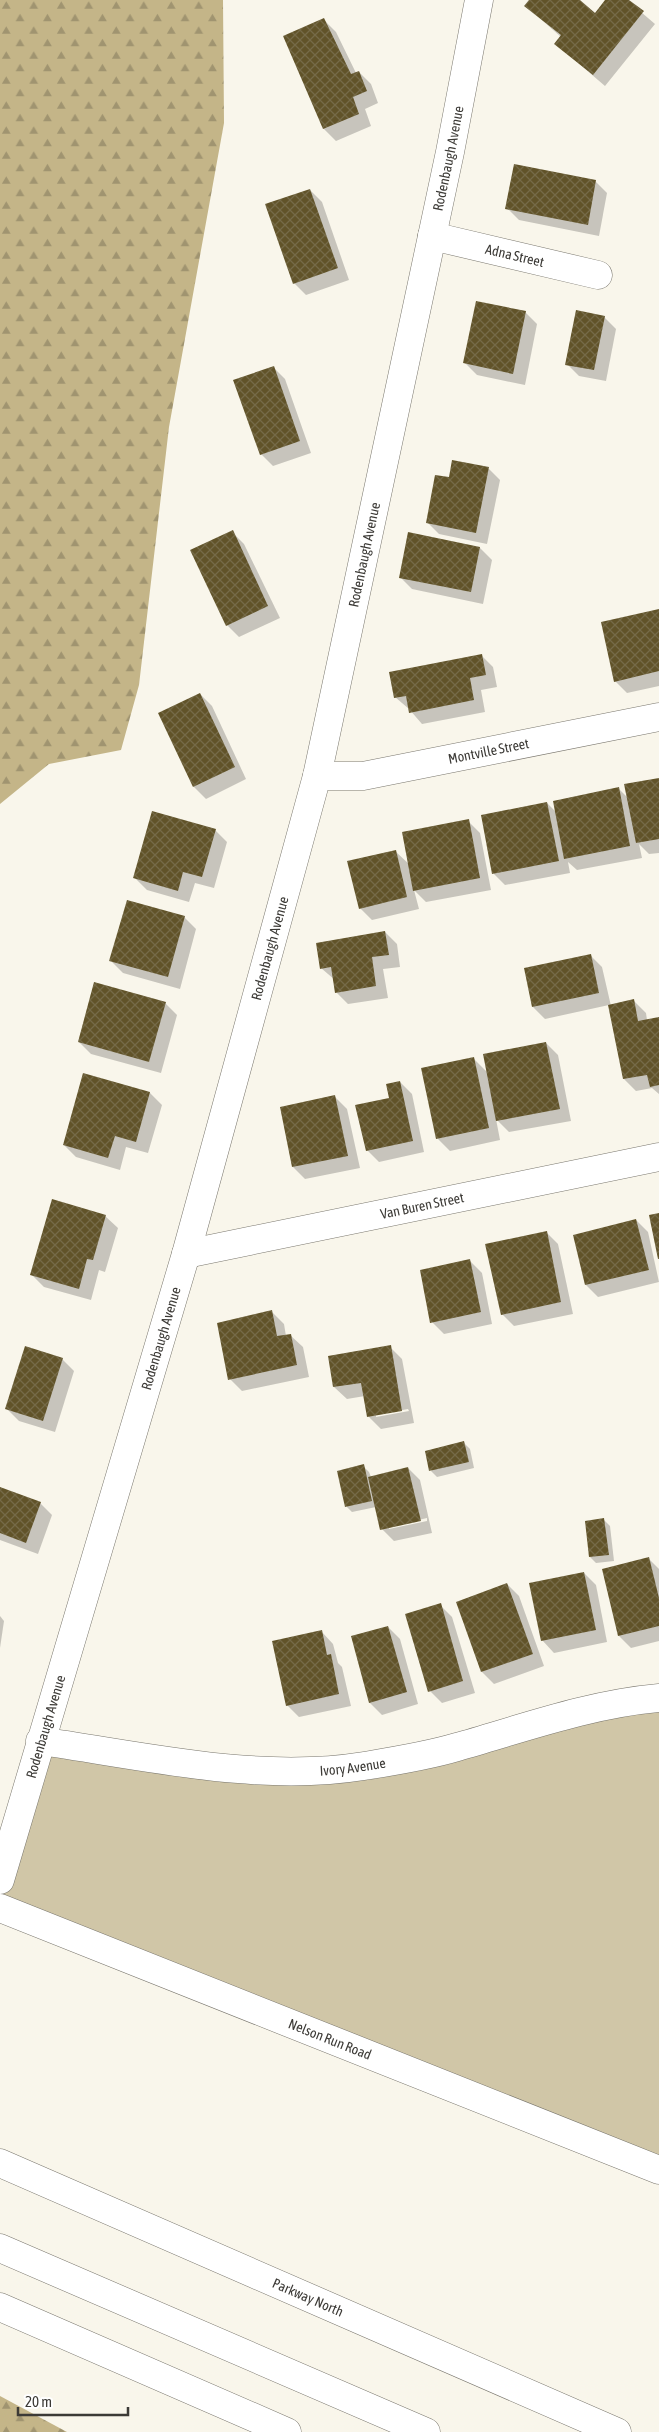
<svg xmlns="http://www.w3.org/2000/svg" width="659" height="2432" viewBox="0 0 659 2432" font-family="'Asap Condensed',sans-serif">
  <style>
    .green { fill: #d0c6a7 }
    .forest { fill: url(#forest-firs) }
    .shadow { fill: #0003; fill-rule: evenodd }
    .building { fill: url(#building-cross-hatch) }
    .lines { fill: none; stroke-linecap: round; stroke-linejoin: round }
    .street-casing { stroke: #7a776e; stroke-width: 29 }
    .primary-casing { stroke: #7a776e; stroke-width: 29 }
    .highway-casing { stroke: #7a776e; stroke-width: 29 }
    .street { stroke: #fff; stroke-width: 28 }
    .primary { stroke: #fff; stroke-width: 28 }
    .highway { stroke: #fff; stroke-width: 28 }
    .labels { text-anchor: middle; stroke-width: 5; stroke-linejoin: round; paint-order: stroke }
    .street-label { font-size: 14px; fill: #3c3a36; stroke: #fff }
  </style>
  <defs>
    <pattern id="forest-firs" width="22" height="20" patternUnits="userSpaceOnUse" patternTransform="scale(1.25)"><rect width="22" height="20" fill="#c4b588"/><path d="M5 1l3.5 6h-7zM16 11l3.5 6h-7z" fill="#a09470"/></pattern>
    <pattern id="building-cross-hatch" width="8" height="8" patternUnits="userSpaceOnUse" patternTransform="scale(1.25)"><rect width="8" height="8" fill="#615329"/><path d="M0 0l8 8M0 8l8-8" fill="none" stroke="#756a48"/></pattern>
  </defs>
  <rect width="100%" height="100%" fill="#f9f6eb"/>
  <polygon class="green" points="659,1698 659,2170 0,1908 0,1880 40,1741 274,1772"/>
  <g class="forest">
    <polygon points="0,0 223,0 224,123 169,427 139,685 121,750 49,764 0,804"/>
    <polygon points="0,2396 67,2432 0,2432"/>
  </g>
  <g class="shadow">
    <polygon points="531,0 578,0 596,14 607,0 627,0 655,24 605,86 556,44 561,37 526,6"/>
    <polygon points="324,20 336,32 356,73 359,72 371,84 378,103 365,109 371,126 336,141 324,129"/>
    <polygon points="595,181 607,193 599,236 519,220 507,208"/>
    <polygon points="310,190 322,202 349,280 306,295 294,283"/>
    <polygon points="525,312 537,324 525,385 477,375 465,363"/>
    <polygon points="604,317 616,329 606,381 579,376 567,364"/>
    <polygon points="273,367 285,379 311,453 273,466 261,454"/>
    <polygon points="488,468 500,480 487,544 439,534 427,522"/>
    <polygon points="232,532 244,544 280,618 239,637 227,625"/>
    <polygon points="480,548 492,560 483,604 412,589 400,577"/>
    <polygon points="659,610 659,686 627,693 615,681"/>
    <polygon points="481,655 493,667 497,687 481,690 485,712 422,724 409,709 395,697"/>
    <polygon points="200,694 212,706 246,779 206,799 194,787 160,713"/>
    <polygon points="659,779 659,853 649,854 639,844 642,858 577,870 568,862 570,873 505,885 493,873 547,803 556,812 619,789 628,798"/>
    <polygon points="468,821 480,833 491,890 426,902 414,890 419,909 372,920 360,908 395,851 410,865"/>
    <polygon points="215,830 227,842 214,888 195,883 189,902 147,890 135,878"/>
    <polygon points="184,917 196,929 180,989 123,973 111,961"/>
    <polygon points="385,932 397,944 400,967 383,969 388,998 348,1004 336,992 335,980 321,968"/>
    <polygon points="590,955 602,967 611,1006 634,1001 646,1013 647,1020 659,1018 659,1094 652,1088 636,1091 624,1079 609,1005 545,1019 533,1007 525,969"/>
    <polygon points="165,1003 177,1015 161,1073 91,1054 79,1042"/>
    <polygon points="546,1043 558,1055 571,1121 509,1132 496,1119 500,1140 450,1151 438,1139 423,1069 474,1059 488,1073"/>
    <polygon points="84,1075 150,1093 162,1105 148,1153 126,1147 120,1170 76,1157 64,1145"/>
    <polygon points="400,1082 412,1094 424,1152 379,1162 367,1150"/>
    <polygon points="335,1097 347,1109 360,1168 305,1179 293,1167 281,1108"/>
    <polygon points="105,1216 118,1228 105,1272 99,1270 91,1300 44,1287 32,1275"/>
    <polygon points="636,1220 648,1232 659,1282 598,1297 586,1285 574,1236"/>
    <polygon points="546,1232 558,1244 573,1314 514,1326 502,1314"/>
    <polygon points="470,1261 482,1273 492,1324 444,1334 432,1322"/>
    <polygon points="272,1312 284,1324 286,1336 290,1335 303,1347 309,1377 242,1391 230,1379"/>
    <path d="M 390,1347 L 402,1359 L 414,1423 L 381,1429 L 369,1417 L 365,1396 L 347,1399 L 334,1387 L 329,1357 ZM 408,1409 L 409,1411 L 376,1417 L 376,1415 Z"/>
    <polygon points="62,1359 74,1371 55,1432 19,1421 7,1409"/>
    <polygon points="464,1443 470,1449 474,1468 437,1477 431,1471"/>
    <path d="M 363,1466 L 369,1472 L 371,1477 L 408,1468 L 420,1480 L 432,1533 L 394,1541 L 382,1529 L 376,1507 L 352,1512 L 346,1506 ZM 427,1518 L 427,1521 L 389,1529 L 389,1527 Z"/>
    <polygon points="0,1491 40,1503 52,1515 38,1554 0,1540"/>
    <polygon points="604,1520 610,1526 614,1561 596,1563 590,1557"/>
    <polygon points="649,1559 659,1569 659,1641 631,1648 619,1636"/>
    <polygon points="584,1573 596,1585 607,1642 554,1653 542,1640"/>
    <polygon points="507,1584 519,1596 544,1666 494,1684 482,1672"/>
    <polygon points="440,1605 452,1617 475,1693 442,1703 430,1691"/>
    <polygon points="0,1616 4,1621 0,1648"/>
    <polygon points="388,1627 400,1639 418,1704 382,1715 370,1703 352,1637"/>
    <polygon points="321,1631 333,1644 338,1663 342,1667 351,1706 299,1717 287,1705"/>
  </g>
  <g class="building">
    <polygon points="529,0 580,0 595,13 605,0 629,0 644,11 593,75 554,44 561,35 524,6"/>
    <polygon points="324,18 351,74 359,71 367,91 353,97 359,114 323,129 283,36"/>
    <polygon points="514,164 596,180 588,225 505,209"/>
    <polygon points="310,189 338,268 293,284 265,204"/>
    <polygon points="476,301 526,311 513,374 463,363"/>
    <polygon points="576,310 605,316 594,370 565,365"/>
    <polygon points="274,366 300,441 260,455 233,380"/>
    <polygon points="452,460 489,467 476,533 426,523 435,475 449,477"/>
    <polygon points="233,530 268,606 226,626 190,550"/>
    <polygon points="408,532 480,547 471,592 399,578"/>
    <polygon points="659,609 659,671 614,682 601,622"/>
    <polygon points="482,654 486,675 470,678 474,700 409,713 406,696 394,698 389,672"/>
    <polygon points="200,693 235,767 193,787 158,713"/>
    <polygon points="659,778 659,839 636,843 624,784"/>
    <polygon points="619,787 630,846 564,859 553,801"/>
    <polygon points="547,802 559,861 492,874 481,815"/>
    <polygon points="152,811 216,829 202,877 183,872 178,891 133,878"/>
    <polygon points="469,819 480,878 413,891 402,832"/>
    <polygon points="396,850 407,897 359,909 347,861"/>
    <polygon points="127,900 185,916 168,977 109,961"/>
    <polygon points="385,931 389,955 372,957 376,986 335,993 331,967 320,969 316,943"/>
    <polygon points="591,954 599,993 532,1007 524,968"/>
    <polygon points="94,982 166,1002 149,1062 78,1042"/>
    <polygon points="634,999 638,1021 659,1017 659,1085 650,1087 647,1075 623,1079 608,1005"/>
    <polygon points="546,1042 560,1109 496,1121 483,1054"/>
    <polygon points="474,1057 489,1128 436,1139 421,1068"/>
    <polygon points="83,1073 150,1092 136,1142 115,1136 108,1158 63,1145"/>
    <polygon points="400,1081 413,1141 366,1151 355,1105 389,1098 386,1084"/>
    <polygon points="335,1095 348,1156 292,1167 280,1107"/>
    <polygon points="52,1199 106,1215 93,1260 87,1259 79,1289 30,1275"/>
    <polygon points="659,1213 659,1259 658,1259 649,1215"/>
    <polygon points="636,1219 649,1270 585,1285 573,1235"/>
    <polygon points="547,1231 561,1302 501,1315 485,1244"/>
    <polygon points="470,1259 481,1312 430,1323 420,1270"/>
    <polygon points="272,1310 277,1336 291,1334 297,1365 228,1380 217,1323"/>
    <polygon points="391,1345 402,1411 367,1417 361,1383 333,1387 328,1356"/>
    <polygon points="25,1346 63,1358 43,1421 5,1409"/>
    <polygon points="464,1441 469,1462 429,1471 425,1451"/>
    <polygon points="364,1464 372,1501 345,1507 337,1471"/>
    <polygon points="408,1467 421,1521 380,1530 368,1477"/>
    <polygon points="0,1487 41,1502 26,1543 0,1533"/>
    <polygon points="604,1518 609,1555 589,1557 585,1521"/>
    <polygon points="649,1557 659,1598 659,1626 618,1636 602,1569"/>
    <polygon points="584,1572 596,1630 541,1641 529,1583"/>
    <polygon points="507,1583 533,1654 481,1672 456,1602"/>
    <polygon points="441,1603 463,1681 428,1692 405,1614"/>
    <polygon points="388,1626 407,1692 369,1703 351,1636"/>
    <polygon points="322,1630 327,1655 331,1654 339,1694 286,1706 272,1641"/>
  </g>
  <g class="lines">
    <defs>
      <g id="street">
        <path id="s1" d="M 432,236 L 598,275"/>
        <path id="s2" d="M 317,776 L 363,776 L 659,717"/>
        <path id="s3" d="M 186,1254 L 659,1157"/>
        <path id="s4" d="M 40,1741 C 146,1756 258,1783 364,1766 C 395,1761 427,1756 457,1747 C 524,1728 590,1704 659,1698"/>
        <path id="s5" d="M 0,1880 L 186,1254 L 317,776 L 450,152 L 479,0"/>
      </g>
      <g id="primary">
        <path id="s6" d="M 0,1908 L 659,2170"/>
      </g>
      <g id="highway">
        <path id="s7" d="M 0,2163 L 617,2432"/>
        <polyline points="0,2248 426,2432"/>
        <polyline points="0,2307 287,2432"/>
      </g>
    </defs>
    <use href="#street" class="street-casing"/>
    <use href="#primary" class="primary-casing"/>
    <use href="#highway" class="highway-casing"/>
    <use href="#street" class="street"/>
    <use href="#primary" class="primary"/>
    <use href="#highway" class="highway"/>
  </g>
  <g class="labels">
    <g class="street-label">
      <text dy="5" stroke="none"><textPath href="#s5" startOffset="1780">Rodenbaugh Avenue</textPath></text>
      <text dy="5" stroke="none"><textPath href="#s1" startOffset="85">Adna Street</textPath></text>
      <text dy="5" stroke="none"><textPath href="#s5" startOffset="1375">Rodenbaugh Avenue</textPath></text>
      <text dy="5" stroke="none"><textPath href="#s2" startOffset="174">Montville Street</textPath></text>
      <text dy="5" stroke="none"><textPath href="#s5" startOffset="970">Rodenbaugh Avenue</textPath></text>
      <text dy="5" stroke="none"><textPath href="#s3" startOffset="241">Van Buren Street</textPath></text>
      <text dy="5" stroke="none"><textPath href="#s5" startOffset="565">Rodenbaugh Avenue</textPath></text>
      <text dy="5" stroke="none"><textPath href="#s5" startOffset="160">Rodenbaugh Avenue</textPath></text>
      <text dy="5" stroke="none"><textPath href="#s4" startOffset="315">Ivory Avenue</textPath></text>
      <text dy="5" stroke="none"><textPath href="#s6" startOffset="355">Nelson Run Road</textPath></text>
      <text dy="5" stroke="none"><textPath href="#s7" startOffset="336">Parkway North</textPath></text>
    </g>
  </g>
  <path d="M18 2407v8h110v-8" fill="none" stroke="#3c3a36" stroke-width="2.5"/>
  <text x="25" y="2407" font-size="15" fill="#3c3a36" stroke="#ffffff" stroke-width="4" paint-order="stroke">20 m</text>
</svg>
